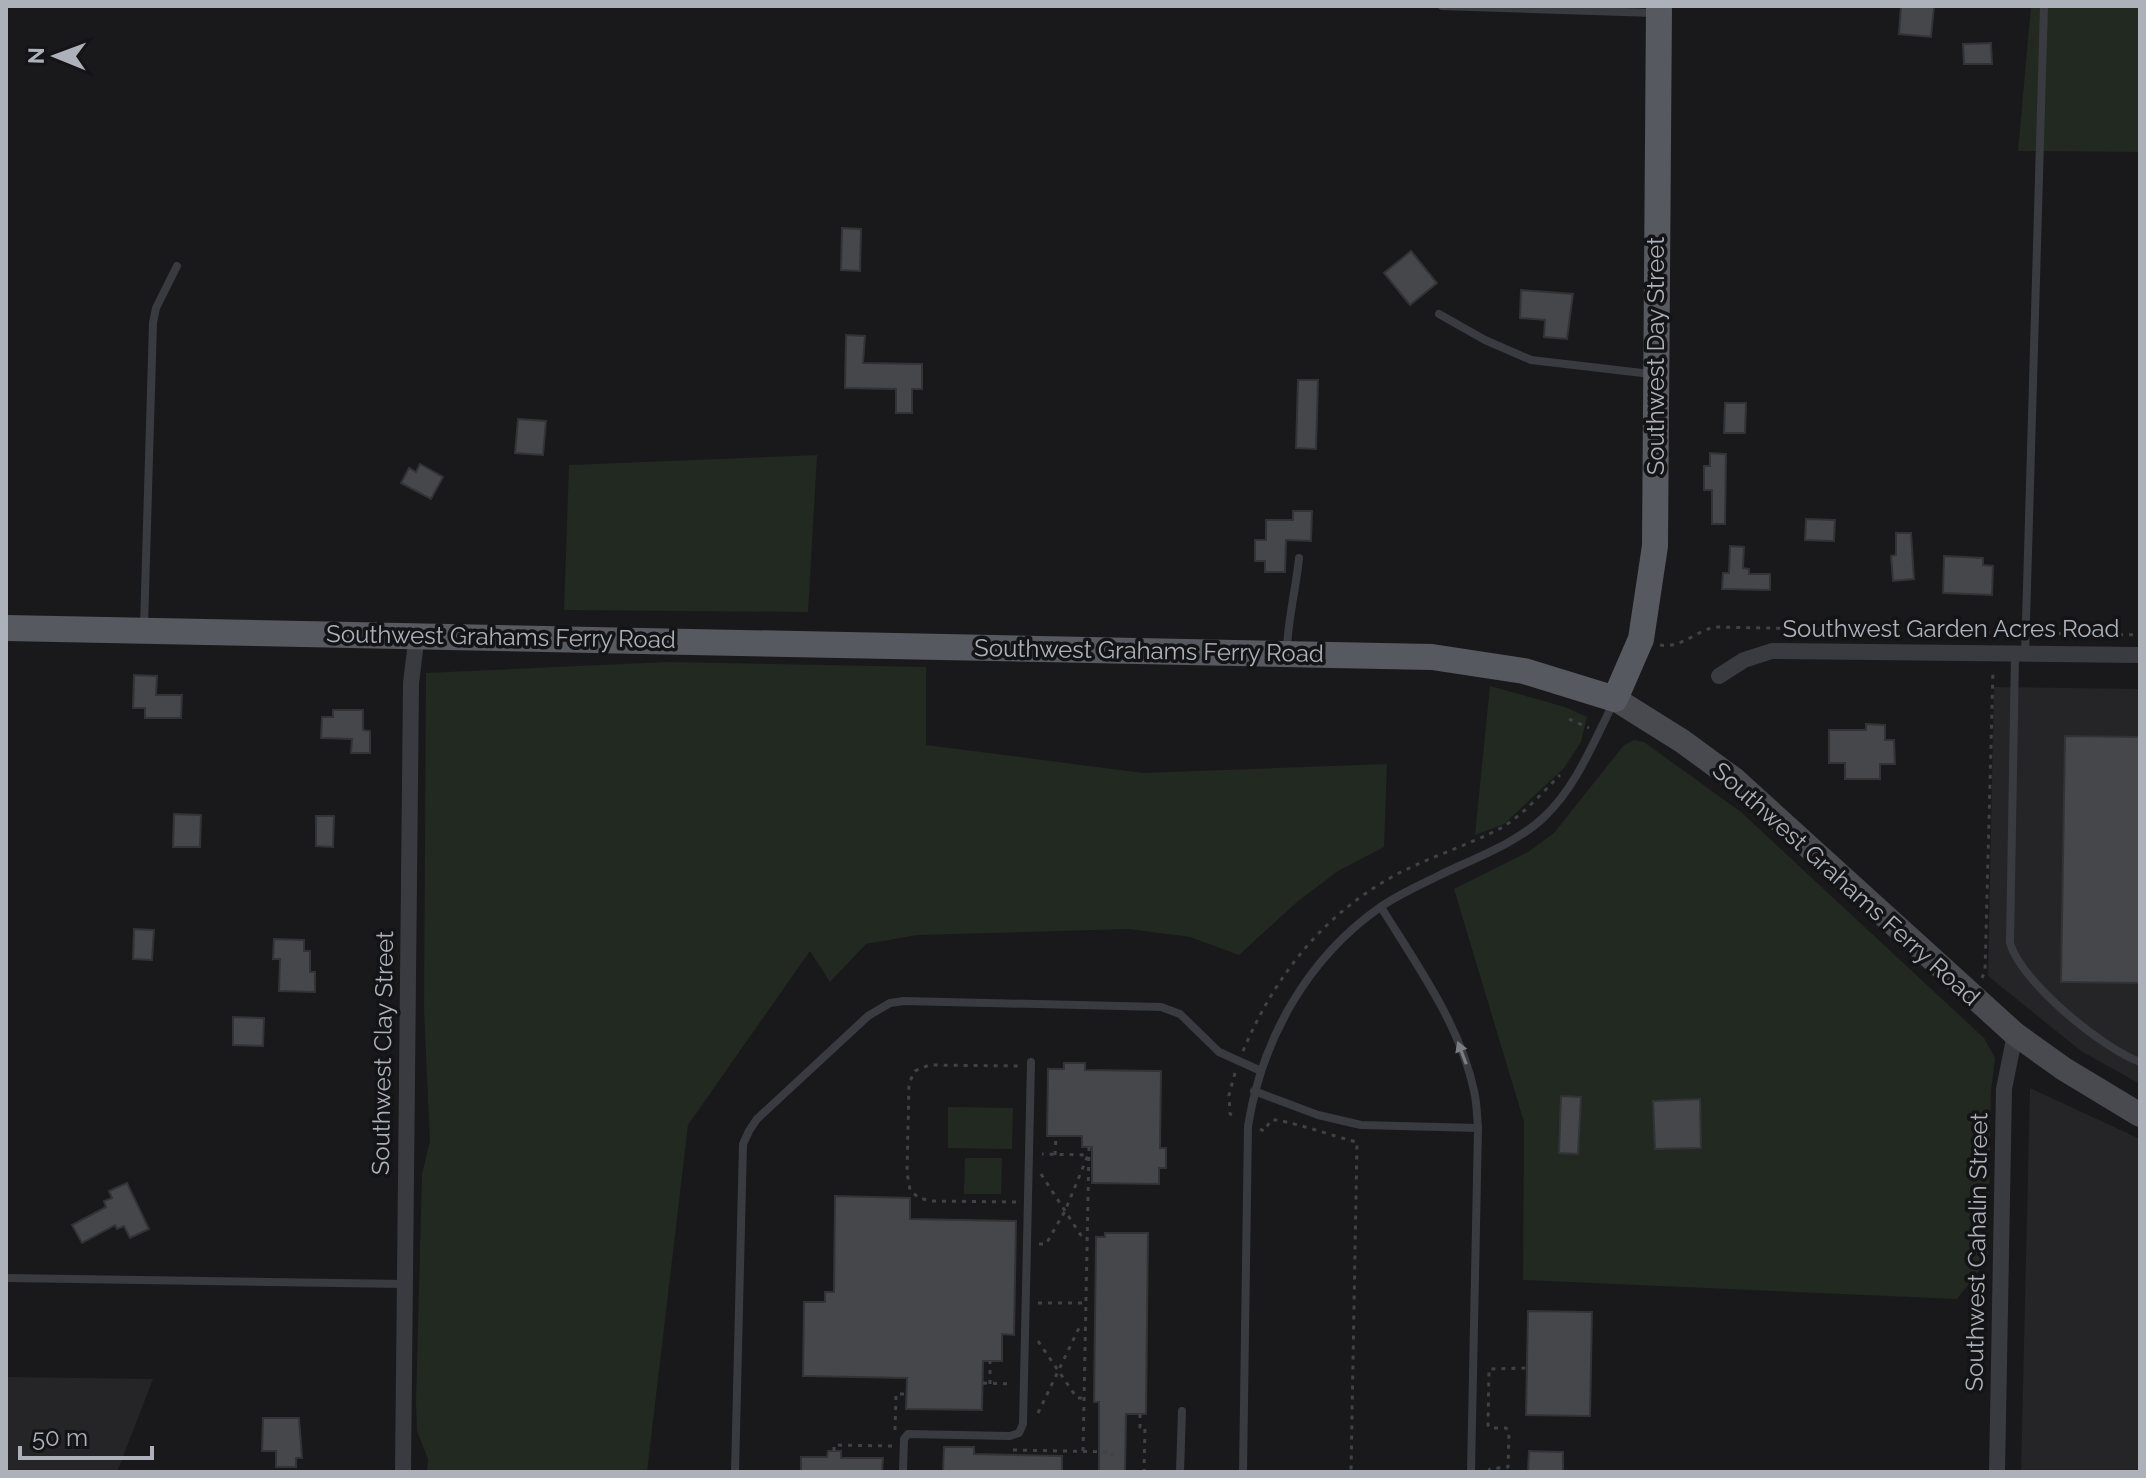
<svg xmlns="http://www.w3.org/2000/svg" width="2146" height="1478" viewBox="0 0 2146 1478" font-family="Raleway,sans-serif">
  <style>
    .built { fill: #252528 }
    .green { fill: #212921 }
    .building { fill: #46474b; stroke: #333337; stroke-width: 2 }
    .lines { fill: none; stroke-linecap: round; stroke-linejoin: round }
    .path { stroke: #404247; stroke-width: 3; stroke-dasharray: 4 6; stroke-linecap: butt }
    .lane { stroke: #3a3b40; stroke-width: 8 }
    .street { stroke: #3a3b40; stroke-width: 16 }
    .secondary { stroke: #484a50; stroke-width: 24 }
    .primary { stroke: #56595f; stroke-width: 26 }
    .oneway { fill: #797c83 }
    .labels { text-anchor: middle; stroke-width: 7; stroke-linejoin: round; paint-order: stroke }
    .street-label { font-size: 24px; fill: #acb1ba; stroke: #141416 }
  </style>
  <rect width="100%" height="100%" fill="#19191b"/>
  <g class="built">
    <polygon points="1994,687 2140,689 2140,1084 2081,1051 1988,976"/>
    <polygon points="2030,1088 2140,1139 2140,1472 2021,1472"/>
    <polygon points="6,1377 153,1379 117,1472 6,1472"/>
  </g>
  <g class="green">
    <polygon points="2031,6 2140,6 2140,152 2018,151"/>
    <polygon points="817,455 808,612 564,610 569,465"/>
    <polygon points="668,662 926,667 926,745 1143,773 1387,764 1384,847 1338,871 1297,902 1239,955 1190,937 1129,929 917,935 866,944 830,982 810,951 688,1125 647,1472 427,1472 428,1459 417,1431 416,1403 422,1174 430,1141 424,1009 426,673"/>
    <polygon points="1490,686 1565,707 1587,717 1581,742 1564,768 1504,824 1475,835"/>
    <polygon points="1634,740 1644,742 1741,812 1984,1038 1995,1058 1991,1092 1988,1259 1957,1299 1523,1280 1524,1122 1454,889 1528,852 1554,833 1624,745"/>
    <polygon points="948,1107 1013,1108 1012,1149 948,1148"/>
    <polygon points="965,1158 1002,1158 1001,1194 964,1194"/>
  </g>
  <g class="building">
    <polygon points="1901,6 1934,6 1931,37 1899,34"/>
    <polygon points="1991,43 1992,64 1964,64 1963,44"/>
    <polygon points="842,228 861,229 860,271 841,270"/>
    <polygon points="1411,251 1437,283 1410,305 1384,273"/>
    <polygon points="1521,290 1573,294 1567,339 1544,337 1545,320 1520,318"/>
    <polygon points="846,335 865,336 863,363 922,364 922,389 912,389 912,413 896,413 896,389 845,388"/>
    <polygon points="1298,380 1318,380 1316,449 1296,448"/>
    <polygon points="1725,403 1746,403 1745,433 1724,433"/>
    <polygon points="518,419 546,421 543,455 515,453"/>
    <polygon points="1710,453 1726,454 1725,524 1712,524 1712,490 1704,490 1704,466 1710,466"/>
    <polygon points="420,464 443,477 431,499 401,483 409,468 416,472"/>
    <polygon points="1293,511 1312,511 1311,541 1286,540 1285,572 1265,572 1265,561 1255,561 1255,540 1266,540 1266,520 1293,520"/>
    <polygon points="1806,519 1835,520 1834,541 1805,540"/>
    <polygon points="1896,533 1911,533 1914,579 1893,581 1891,556 1896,555"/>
    <polygon points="1730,546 1744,547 1743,568 1749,569 1749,574 1770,574 1770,590 1722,589 1723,573 1729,573"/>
    <polygon points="1944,556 1983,558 1983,565 1993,566 1992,595 1943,593"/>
    <polygon points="134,675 157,676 156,695 182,695 181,718 145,718 145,708 133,708"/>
    <polygon points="333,710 363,710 363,730 370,731 370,753 351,753 352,739 321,738 322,717 333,717"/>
    <polygon points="1866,724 1885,725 1885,740 1894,740 1895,764 1880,764 1880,779 1845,779 1845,763 1829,763 1829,730 1866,730"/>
    <polygon points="2065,736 2140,737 2140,983 2061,982"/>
    <polygon points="174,814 201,815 200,847 173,847"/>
    <polygon points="316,816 334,816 333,847 316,846"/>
    <polygon points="134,929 154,930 152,960 133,959"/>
    <polygon points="274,939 304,940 304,951 310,951 310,972 315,972 315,992 279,991 280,959 273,959"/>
    <polygon points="233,1017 264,1018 263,1046 233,1045"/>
    <polygon points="1064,1063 1085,1063 1085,1070 1161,1071 1160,1148 1166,1148 1166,1168 1159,1168 1159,1184 1092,1183 1092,1147 1082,1147 1082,1136 1047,1136 1048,1069 1064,1069"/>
    <polygon points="1561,1096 1581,1097 1578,1154 1559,1153"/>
    <polygon points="1700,1099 1701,1148 1655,1149 1653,1101"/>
    <polygon points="127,1183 149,1229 130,1238 124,1226 117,1229 115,1225 82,1243 72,1225 106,1207 104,1201 112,1198 109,1191"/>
    <polygon points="835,1196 910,1198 910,1219 1016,1221 1014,1335 1002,1334 1002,1361 983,1361 982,1410 906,1409 907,1378 803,1376 804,1302 825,1302 825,1292 834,1292"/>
    <polygon points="1105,1233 1148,1233 1146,1414 1126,1414 1125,1472 1099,1472 1099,1402 1094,1402 1096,1237 1105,1237"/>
    <polygon points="1528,1311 1592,1312 1590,1416 1526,1415"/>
    <polygon points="263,1418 299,1418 302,1458 296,1458 296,1467 276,1467 276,1451 262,1451"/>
    <polygon points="944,1447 974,1447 974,1454 1062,1456 1062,1472 943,1472"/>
    <polygon points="828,1451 841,1451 841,1458 883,1458 882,1472 801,1472 801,1457 827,1457"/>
    <polygon points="1529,1451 1563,1452 1563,1472 1528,1472"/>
  </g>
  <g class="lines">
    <g class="path">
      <polyline points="2039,633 2140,635"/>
      <path d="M 1660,645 C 1680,649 1696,631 1715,627 L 2011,633"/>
      <polyline points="1569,719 1589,728"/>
      <polyline points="1982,978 1985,971 1993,670"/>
      <path d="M 1243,1051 C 1274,978 1320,918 1390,878 C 1425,858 1465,847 1501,828 C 1523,815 1542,793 1560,775"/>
      <polyline points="1235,1073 1229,1095 1230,1114 1236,1117"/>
      <path d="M 1260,1129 L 1264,1131 L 1271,1120 C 1282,1118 1339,1138 1357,1142 L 1351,1472"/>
      <polyline points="1055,1155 1056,1136"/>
      <polyline points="1041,1174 1082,1237 1087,1237"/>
      <polyline points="1016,1202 931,1201 919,1198 910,1190 907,1172 909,1083 915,1071 929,1065 1019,1066"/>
      <polyline points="1039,1244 1046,1244 1065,1211 1088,1155 1042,1154"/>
      <polyline points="1038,1303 1086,1303"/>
      <polyline points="1038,1341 1077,1398 1084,1398"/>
      <polyline points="983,1383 1011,1384"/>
      <polyline points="990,1384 990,1361"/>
      <polyline points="1038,1413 1079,1328 1086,1328"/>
      <polyline points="1140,1414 1140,1427 1145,1427 1144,1472"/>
      <polyline points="895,1430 896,1394 906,1394"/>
      <polyline points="1013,1450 1112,1452 1112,1457"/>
      <polyline points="834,1451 834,1445 892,1446"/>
      <polyline points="1083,1451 1089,1147"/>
      <polyline points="1488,1472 1490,1469 1508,1467 1509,1431 1506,1428 1490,1428 1488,1425 1489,1369 1527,1368"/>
    </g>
    <g class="lane">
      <polyline points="1442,6 1654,13"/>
      <polyline points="1439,314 1485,340 1531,360 1651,374"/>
      <polyline points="144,626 153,323 156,308 177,266"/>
      <path d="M 1287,649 C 1288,618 1296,589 1299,558"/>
      <path d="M 2015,655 L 2010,943 C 2021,982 2102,1048 2140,1062"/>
      <polyline points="2025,655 2044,6"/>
      <path d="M 1381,907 C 1416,964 1460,1024 1474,1091 C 1477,1103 1477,1116 1478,1128 L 1471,1472"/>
      <polyline points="1254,1091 1318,1115 1361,1125 1478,1128"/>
      <polyline points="6,1278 405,1284"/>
      <polyline points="735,1472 743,1144 749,1131 757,1119 868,1016 890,1003 904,1001 1161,1007 1180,1014 1219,1052 1261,1071"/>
      <polyline points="903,1472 904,1439 908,1434 1010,1436 1019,1433 1023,1424 1031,1062"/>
      <polyline points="1180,1472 1182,1411"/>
      <path d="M 1243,1472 L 1248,1126 C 1262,1039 1307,959 1379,908 C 1397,895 1418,886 1438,876 C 1472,859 1516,844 1544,817 C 1576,787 1593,743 1613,704"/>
    </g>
    <g class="street">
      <polyline points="1719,676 1744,660 1772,651 2140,655"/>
      <polyline points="403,1472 411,683 417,634"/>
      <polyline points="1997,1472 2004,1089 2015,1034"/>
    </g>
    <polyline class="secondary" points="1615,699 1682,741 1734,779 2015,1034 2064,1069 2140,1115"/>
    <polyline class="primary" points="6,628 1432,657 1524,671 1615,699 1641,639 1655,546 1659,6"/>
  </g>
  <defs><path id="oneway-solid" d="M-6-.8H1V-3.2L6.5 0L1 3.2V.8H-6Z" transform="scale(2)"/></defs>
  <use class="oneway" href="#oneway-solid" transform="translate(1462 1053) rotate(-111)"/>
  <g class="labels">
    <g class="street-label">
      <text transform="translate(1656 356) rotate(-90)" y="8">Southwest Day Street</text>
      <text x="1951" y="637">Southwest Garden Acres Road</text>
      <text transform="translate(501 637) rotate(1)" y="8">Southwest Grahams Ferry Road</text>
      <text transform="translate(1149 651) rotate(1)" y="8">Southwest Grahams Ferry Road</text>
      <text transform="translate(1846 884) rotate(42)" y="8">Southwest Grahams Ferry Road</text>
      <text transform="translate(383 1053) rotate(-89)" y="8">Southwest Clay Street</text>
      <text transform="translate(1977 1252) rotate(-89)" y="8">Southwest Cahalin Street</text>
    </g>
  </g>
  <rect width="2146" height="1478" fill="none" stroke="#acb1ba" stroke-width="16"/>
  <g transform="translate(56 56) rotate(271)" stroke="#141416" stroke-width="6" paint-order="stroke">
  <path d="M0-6L14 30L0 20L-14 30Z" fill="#acb1ba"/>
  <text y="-12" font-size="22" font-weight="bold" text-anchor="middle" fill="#acb1ba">N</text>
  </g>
  <path d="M20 1446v12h132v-12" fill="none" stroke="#acb1ba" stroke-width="4"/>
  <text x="32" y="1446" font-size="24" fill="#acb1ba" stroke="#141416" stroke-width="6" paint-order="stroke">50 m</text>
</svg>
